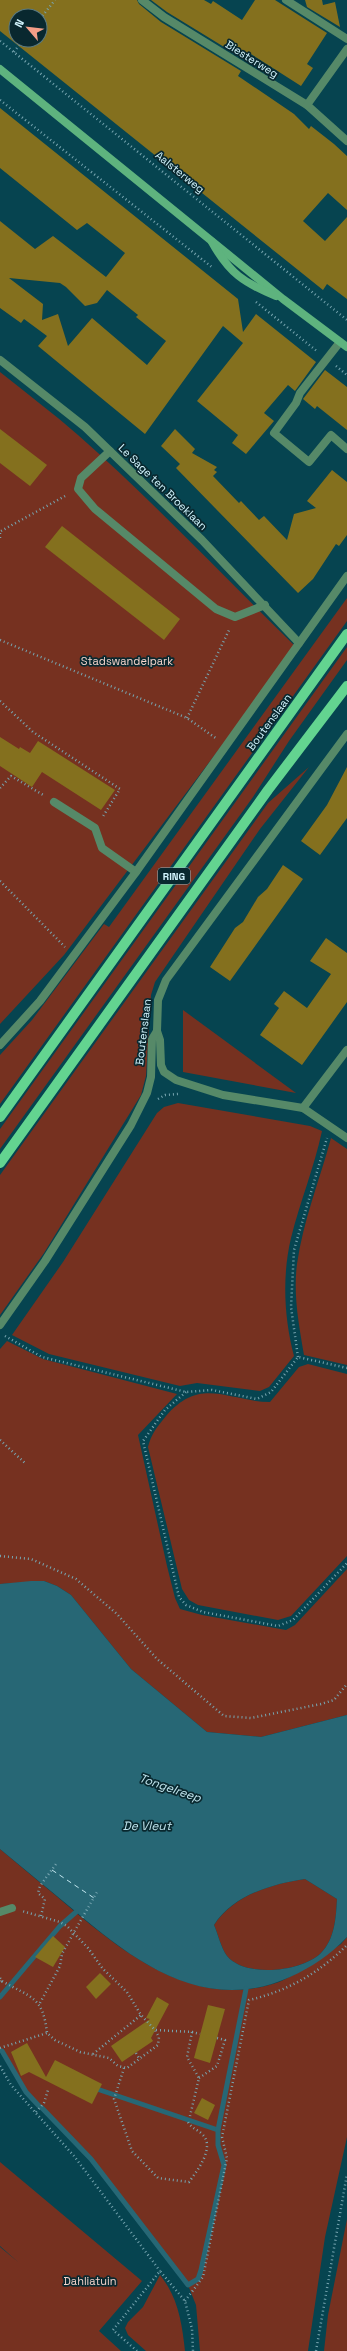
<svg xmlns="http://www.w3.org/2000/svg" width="347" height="2351" viewBox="0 0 347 2351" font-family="'Space Grotesk',sans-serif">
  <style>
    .green { fill: #763120 }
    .water { fill: #276775; fill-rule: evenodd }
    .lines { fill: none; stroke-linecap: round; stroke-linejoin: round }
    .stream { stroke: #276775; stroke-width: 5 }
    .ferry { stroke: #c2e6ef; stroke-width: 1; stroke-dasharray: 5 4; stroke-linecap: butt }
    .building { fill: #84701e; fill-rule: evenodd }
    .path { stroke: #77a5b0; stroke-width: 2.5; stroke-dasharray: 1 3; stroke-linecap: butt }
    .service { stroke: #568968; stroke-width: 8 }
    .pedestrian { stroke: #568968; stroke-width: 8 }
    .minor { stroke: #568968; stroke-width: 8 }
    .secondary { stroke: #5eb37e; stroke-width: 8 }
    .primary { stroke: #63d490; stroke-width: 10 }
    .labels { text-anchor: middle; stroke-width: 3.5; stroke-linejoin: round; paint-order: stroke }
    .shield { fill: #09282f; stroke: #96b8c0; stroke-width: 1 }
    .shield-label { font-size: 10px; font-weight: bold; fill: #d3f5fe }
    .street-label { font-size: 11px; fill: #d3f5fe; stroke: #09282f }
    .park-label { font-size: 11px; fill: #f6d4cb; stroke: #09282f }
    .water-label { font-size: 12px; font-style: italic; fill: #c2e6ef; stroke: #09282f }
  </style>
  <rect width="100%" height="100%" fill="#064450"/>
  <g class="green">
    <path d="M 0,372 C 26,393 53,413 78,435 C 153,501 223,576 296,647 L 64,955 L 0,1024 Z"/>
    <polygon points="347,598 347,621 0,1104 0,1055 32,1020 104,924 109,927"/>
    <polygon points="347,647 347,660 289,741 253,797 0,1149 0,1129"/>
    <polygon points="309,767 260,829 155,982 151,995 146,1076 141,1095 44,1253 0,1315 0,1175 268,803"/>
    <polygon points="183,1010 296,1093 183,1072"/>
    <path d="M 178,1103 L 310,1126 L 322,1131 C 314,1168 300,1202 291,1238 C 282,1276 284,1318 294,1356 L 269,1387 L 260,1391 L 197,1383 L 180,1386 L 49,1354 L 12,1335 L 63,1262 L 157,1113 L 164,1107 Z"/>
    <path d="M 331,1138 L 347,1149 L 347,1365 L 304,1355 C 299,1325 293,1295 297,1264 C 303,1221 320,1179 331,1138 Z"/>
    <polygon points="7,1341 43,1359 177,1394 138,1435 167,1566 175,1598 180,1609 202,1615 286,1630 295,1625 347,1569 347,1715 261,1737 207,1732 131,1669 71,1595 57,1586 44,1581 0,1584 0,1349"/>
    <path d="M 308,1364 L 347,1374 L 347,1556 L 291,1616 L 278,1620 L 198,1605 L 189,1600 L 182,1589 L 148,1447 C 151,1434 157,1427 166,1416 C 201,1376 226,1401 270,1402 L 299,1367 Z"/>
    <path d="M 0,1849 C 24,1870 50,1890 74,1911 C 131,1959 200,2010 279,1982 C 297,1975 323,1955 341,1944 L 347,1937 L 347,2137 L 325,2237 L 308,2351 L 200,2351 L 196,2305 L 188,2285 L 91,2159 L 26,2092 L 0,2047 Z"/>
    <path d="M 305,1879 L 337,1899 C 336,1917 335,1939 321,1953 C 302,1972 245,1978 227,1956 C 221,1948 218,1934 214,1925 C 234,1895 271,1884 305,1879 Z"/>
    <polygon points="0,2162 142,2281 99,2331 121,2351 0,2351 0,2247 18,2262 0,2246"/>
    <polygon points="347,2219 347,2351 324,2351 328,2315"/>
    <path d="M 160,2275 C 178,2297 182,2323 185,2351 L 146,2351 L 128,2335 L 125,2328 L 128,2322 L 143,2307 Z"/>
  </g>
  <path class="water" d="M 31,1581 L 44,1581 L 57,1586 L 71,1595 L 131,1669 L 207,1732 L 261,1737 L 347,1715 L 347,1937 C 330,1955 312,1967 290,1977 C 206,2015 136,1963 75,1911 C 50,1890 25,1870 0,1849 L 0,1584 ZM 305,1879 L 337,1899 C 336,1917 335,1939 321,1953 C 302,1972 245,1978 227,1956 C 221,1948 218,1934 214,1925 C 233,1895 272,1884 305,1879 Z"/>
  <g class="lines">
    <g class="stream">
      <polyline points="0,1997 60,1926 76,1912"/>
      <polyline points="2,2051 26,2092 39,2106"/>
      <polyline points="100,2090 218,2130"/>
      <polyline points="42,2108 91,2159 188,2285 198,2279 201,2270 224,2165 218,2145 218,2130 246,1989"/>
    </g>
    <polyline class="ferry" points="52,1870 94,1898"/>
  </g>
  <g class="building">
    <path d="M 0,0 L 137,0 L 139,4 L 161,22 L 241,71 L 238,76 L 294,114 L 309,129 L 311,126 L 334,144 L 347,156 L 347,210 L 328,193 L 303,221 L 325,241 L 347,217 L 347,299 L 327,284 L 323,290 L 0,31 ZM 16,16 L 40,16 L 40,40 L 16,40 Z"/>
    <polygon points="151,0 204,0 211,4 213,1 242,20 255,0 275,0 327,33 307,64 313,68 301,86 251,54 247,61 167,12"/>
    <polygon points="305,0 322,0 323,5 335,2 340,27 307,7"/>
    <path d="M 0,108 L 238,299 L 243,332 L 256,314 L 316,362 L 295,391 L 288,385 L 264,413 L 274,421 L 246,454 L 232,443 L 238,435 L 197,401 L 243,343 L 223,326 L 145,434 L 38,346 L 47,336 L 24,319 L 21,323 L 0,308 L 0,221 L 35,249 L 53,236 L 106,277 L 125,253 L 87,223 L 77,230 L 0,168 ZM 9,278 L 60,283 L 66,287 L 85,306 L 97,303 L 107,290 L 138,315 L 136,317 L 166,341 L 147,365 L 92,318 L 68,346 L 58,314 L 42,320 L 43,304 Z"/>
    <polygon points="325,370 347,387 347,430 317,406 315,409 303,399"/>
    <polygon points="0,429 47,465 30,486 0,463"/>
    <polygon points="175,429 195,449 192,453 217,467 214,470 217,472 213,476 239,503 241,501 259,520 264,516 287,540 294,514 316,508 307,501 332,470 347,482 347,535 339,546 336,544 313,579 298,593 176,468 180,464 161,446"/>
    <polygon points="62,526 180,619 164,640 45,547"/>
    <polygon points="0,737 19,749 20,747 30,753 38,741 115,790 101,810 42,772 32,787 0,766"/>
    <polygon points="347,767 347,818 320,855 301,841 327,805"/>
    <polygon points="283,865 303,879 230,981 210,967 235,928 243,922 258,897 267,889"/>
    <polygon points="326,938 347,953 347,1002 302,1065 260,1035 279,1008 274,1004 284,991 307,1008 331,974 310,961"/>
    <polygon points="53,1936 65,1947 53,1967 35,1957"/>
    <polygon points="100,1973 111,1984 96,1999 86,1987"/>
    <polygon points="157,1997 169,2004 151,2038 153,2041 122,2062 111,2046 150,2019 146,2018"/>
    <polygon points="208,2005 225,2009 210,2063 194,2058"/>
    <polygon points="27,2043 46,2077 55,2060 102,2084 92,2104 29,2072 21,2076 11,2052"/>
    <polygon points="202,2098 215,2105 208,2120 194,2113"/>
  </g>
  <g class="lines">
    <g class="path">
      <polyline points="40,19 55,0"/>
      <polyline points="0,41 347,320"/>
      <polyline points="14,52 23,40"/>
      <polyline points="0,100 213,268"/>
      <polyline points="256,302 318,352"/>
      <polyline points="336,366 347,375"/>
      <polyline points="1,531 67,495"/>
      <polyline points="0,538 0,531"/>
      <polyline points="0,640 187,718 217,739"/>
      <polyline points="0,701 33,732 120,789 102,818"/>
      <polyline points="187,718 230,628"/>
      <polyline points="0,788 11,776 45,796"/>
      <polyline points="0,881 65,947"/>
      <polyline points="158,1099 165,1095 178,1094"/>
      <polyline points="5,1336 42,1357 186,1392 212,1390 257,1399 271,1392 298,1357 347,1368"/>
      <polyline points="298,1357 291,1307 294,1250 327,1138"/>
      <polyline points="186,1392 165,1410 143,1441 179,1597 186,1605 203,1612 278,1626 293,1620 347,1563"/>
      <polyline points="0,1440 26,1464"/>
      <polyline points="0,1556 31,1559 76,1579 117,1614 157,1659 224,1716 251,1718 321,1704 334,1700 347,1684"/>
      <polyline points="41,1916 45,1899 38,1893 40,1886 56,1864"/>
      <polyline points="0,1978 2,1981 0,1982"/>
      <path d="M 2,1981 C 31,1998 43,1996 47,2033 L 55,2040 L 80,2052 L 109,2058 L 118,2066 L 127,2068 L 158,2045 L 159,2037 L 155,2030 L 141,2015 L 127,1992 L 103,1969 L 88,1948 L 67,1926 L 60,1922 L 22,1911"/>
      <polyline points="40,2003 60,1966 62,1954 73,1934 97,1892"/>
      <polyline points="156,2030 192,2032 187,2057 199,2078 190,2116"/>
      <polyline points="192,2032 200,2034"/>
      <polyline points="0,2048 47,2033"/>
      <polyline points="136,2053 140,2060"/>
      <polyline points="93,2054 141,2015"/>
      <polyline points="0,2066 11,2085 74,2156 160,2271"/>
      <path d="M 124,2068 L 114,2099 L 132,2151 L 158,2178 L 189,2182 C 197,2171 216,2147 202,2134 C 197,2129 192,2129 188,2122"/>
      <polyline points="199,2078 217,2066 225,2040 217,2038"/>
      <polyline points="36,2112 44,2103 48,2090"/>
      <path d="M 185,2301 L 203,2277 L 227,2158 L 222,2137 L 249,2000 C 288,1991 319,1973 347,1945"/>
      <polyline points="137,2351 113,2330 160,2271 185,2301 192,2329 193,2351"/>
      <polyline points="316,2351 347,2174"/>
    </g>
    <g class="service">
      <polyline points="286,0 347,39"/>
      <polyline points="340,342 300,393 296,403 274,433 309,462 331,435 347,449"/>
      <polyline points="110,451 81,478 78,489 95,509 216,609 235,617 265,605"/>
      <polyline points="54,802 95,828 102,848 136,872"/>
    </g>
    <polyline class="pedestrian" points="0,1912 12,1908"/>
    <g class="minor">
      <polyline points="142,0 164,17 307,105 347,141"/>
      <polyline points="307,105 347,49"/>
      <polyline points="0,360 85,427 202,540 299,643"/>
      <polyline points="157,1031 160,1040 161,1065 164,1072 176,1080 223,1095 303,1108 347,1138"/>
      <polyline points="0,1045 40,1001 136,872 347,576"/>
      <polyline points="303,1108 347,1050"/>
      <polyline points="0,1325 45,1261 131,1125 147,1093 151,1077 152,1039 157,1031 158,1000 166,980 347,734"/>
    </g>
    <g class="secondary">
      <polyline points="0,69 283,299 347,347"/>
      <path d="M 212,242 C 229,273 244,283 276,296"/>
    </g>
    <g class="primary">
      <polyline points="0,1117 347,634"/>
      <polyline points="0,1163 268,790 347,686"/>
    </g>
  </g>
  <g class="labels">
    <rect class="shield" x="158" y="868" width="32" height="16" rx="3"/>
    <g class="shield-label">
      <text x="174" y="880">RING</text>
    </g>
    <g class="street-label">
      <text transform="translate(252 59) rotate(32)" y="4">Biesterweg</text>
      <text transform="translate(180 172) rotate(39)" y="4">Aalsterweg</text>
      <text transform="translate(163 487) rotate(44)" y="4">Le Sage ten Broeklaan</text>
      <text transform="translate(269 722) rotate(-54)" y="4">Boutenslaan</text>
      <text transform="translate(143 1032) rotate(-83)" y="4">Boutenslaan</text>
    </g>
    <g class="park-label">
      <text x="127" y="665">Stadswandelpark</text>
      <text x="90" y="2285">Dahliatuin</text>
    </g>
    <g class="water-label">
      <text transform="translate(170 1788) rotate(19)" y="4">Tongelreep</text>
      <text x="147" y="1830">De Vleut</text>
    </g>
  </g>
  <g transform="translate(28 28) rotate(298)"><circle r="19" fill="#09282f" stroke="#5a7a82"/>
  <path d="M0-3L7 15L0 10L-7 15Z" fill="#f49e88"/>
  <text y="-6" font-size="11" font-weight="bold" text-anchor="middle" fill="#d3f5fe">N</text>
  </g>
</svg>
